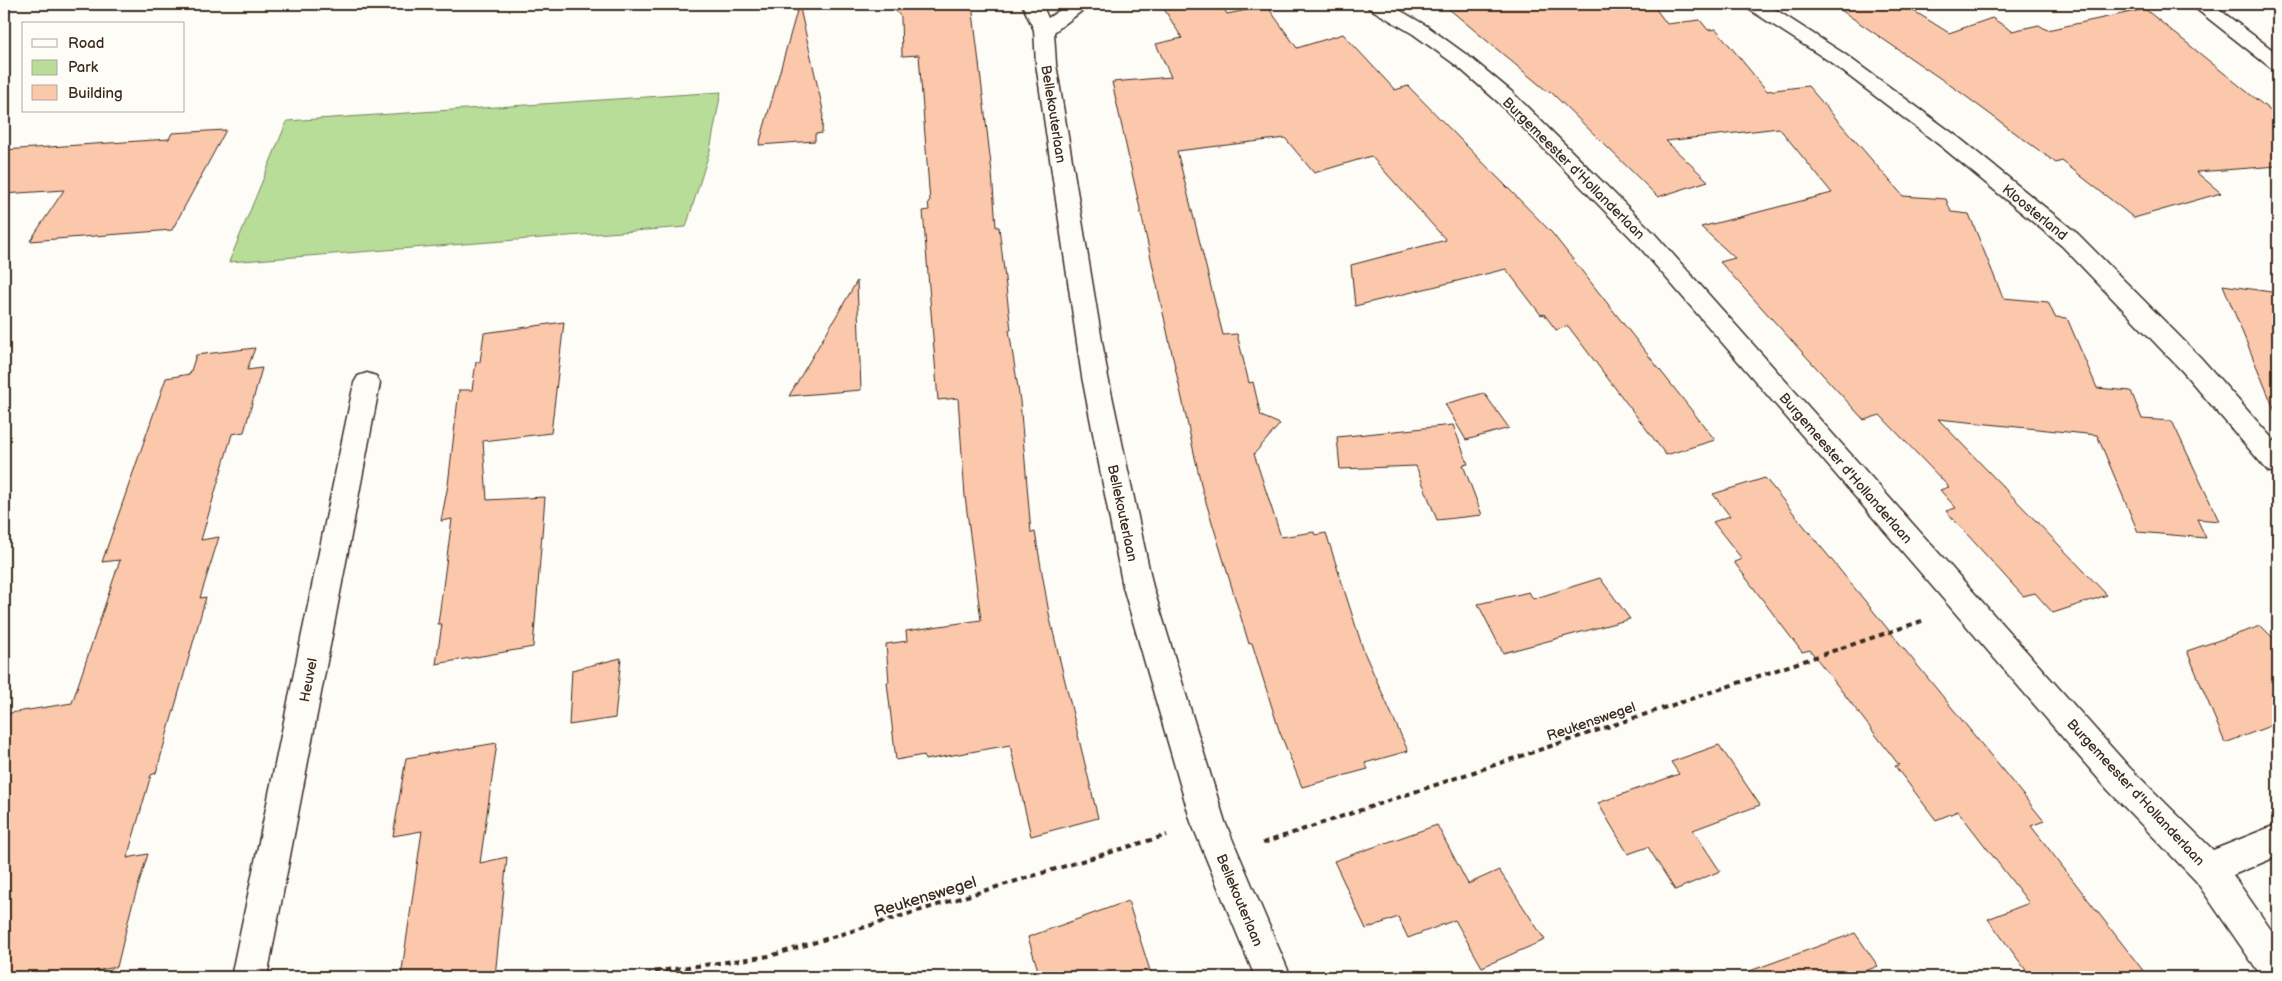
<svg xmlns="http://www.w3.org/2000/svg" width="2282" height="981" viewBox="0 0 2282 981" font-family="'Balsamiq Sans',sans-serif">
  <style>
    .green { fill: #b7dd99; stroke: #79845c }
    .building { fill: #fcc8ac; stroke: #3b2a1e }
    .lines { fill: none; stroke-linecap: round; stroke-linejoin: round }
    .minor-casing { stroke: #3b2a1e; stroke-width: 3 }
    .path { stroke: #3b2a1e; stroke-width: 4; stroke-dasharray: 5.5 4.5; stroke-linecap: butt }
    .minor { fill: #fdfcf7; fill-rule: evenodd }
    .labels { text-anchor: middle; stroke-width: 4; stroke-linejoin: round; paint-order: stroke }
    .street-label { font-size: 14px; fill: #3b2a1e; stroke: #fdfcf7 }
    .near-street-label { font-size: 16px; fill: #3b2a1e; stroke: #fdfcf7 }
  </style>
  <rect width="100%" height="100%" fill="#fdfcf7"/>
  <filter id="ink" filterUnits="userSpaceOnUse"><feTurbulence type="fractalNoise" baseFrequency=".02" numOctaves="2"/><feDisplacementMap in="SourceGraphic" scale="10" xChannelSelector="R" yChannelSelector="G"/><feConvolveMatrix kernelMatrix="1 2 1 2 8 2 1 2 1" color-interpolation-filters="sRGB"/></filter>
  <g filter="url(#ink)">
    <polygon class="green" points="721,92 710,150 686,227 229,262 287,121"/>
    <g class="building">
      <polygon points="799,4 823,110 822,133 815,134 815,141 759,145"/>
      <polygon points="890,4 972,4 992,173 996,227 999,227 1011,330 1009,330 1020,401 1031,533 1035,532 1050,619 1098,818 1031,836 1010,745 925,760 924,755 896,760 887,682 889,682 886,644 907,641 906,631 981,620 965,496 958,398 938,400 923,211 929,210 928,202 930,202 919,55 902,56 901,17"/>
      <polygon points="1161,4 1221,4 1227,14 1267,6 1297,48 1343,34 1395,90 1408,86 1552,233 1715,440 1666,455 1568,326 1556,330 1544,314 1541,315 1506,269 1355,306 1351,265 1446,240 1371,156 1314,173 1285,138 1177,151 1223,335 1237,334 1249,383 1253,382 1261,416 1280,424 1254,454 1281,537 1314,532 1315,535 1326,533 1364,652 1408,751 1365,763 1368,769 1302,787 1279,730 1252,643 1249,644 1202,489 1112,82 1171,77 1156,44 1182,38"/>
      <polygon points="1443,4 1652,4 1667,24 1700,20 1708,30 1716,29 1767,91 1808,86 1903,196 1946,199 1951,212 1969,214 2003,298 2048,302 2055,317 2067,318 2097,388 2131,391 2142,419 2172,421 2219,521 2197,519 2206,538 2138,532 2097,435 1938,419 2107,595 2053,613 2035,593 2023,596 1946,511 1956,508 1940,490 1949,487 1880,415 1864,420 1720,262 1735,258 1701,227 1832,193 1779,128 1666,141 1708,181 1658,197 1550,91 1548,92"/>
      <polygon points="1832,4 1903,4 1949,33 1992,18 2012,31 2039,25 2047,30 2145,9 2278,117 2278,166 2196,172 2221,193 2134,218 2062,161 2056,163 1960,92"/>
      <polygon points="226,130 172,230 30,241 64,190 4,194 4,150 169,139 172,133"/>
      <polygon points="857,281 861,390 789,396"/>
      <polygon points="2223,285 2278,293 2278,416 2277,416"/>
      <polygon points="564,322 551,433 483,441 487,500 545,497 533,647 436,664 442,624 438,624 452,519 441,521 448,485 459,390 472,390 476,362 480,362 484,333"/>
      <polygon points="255,348 247,370 262,368 244,432 232,434 201,540 219,537 200,598 206,597 156,773 151,775 127,858 148,854 131,909 117,967 95,971 93,977 4,977 4,714 72,703 120,560 102,562 166,378 190,374 196,355"/>
      <polygon points="1484,393 1509,428 1466,440 1445,404"/>
      <polygon points="1453,425 1468,464 1463,465 1482,515 1437,520 1416,466 1340,469 1337,437"/>
      <polygon points="1765,478 2044,821 2031,826 2148,977 2031,977 1988,919 2029,903 1958,811 1936,820 1895,766 1899,765 1810,650 1802,652 1734,562 1742,559 1713,522 1730,516 1713,494"/>
      <polygon points="1600,578 1630,619 1503,653 1478,604 1529,592 1533,599"/>
      <polygon points="2261,626 2278,643 2278,723 2225,743 2187,651"/>
      <polygon points="621,658 615,718 569,725 572,670"/>
      <polygon points="497,743 480,863 507,857 495,977 401,977 422,831 393,836 406,758"/>
      <polygon points="1719,745 1760,805 1693,830 1720,871 1675,890 1648,847 1628,854 1598,803 1679,774 1671,762"/>
      <polygon points="1437,825 1468,884 1499,870 1545,940 1482,967 1455,920 1408,938 1398,917 1366,929 1334,861"/>
      <polygon points="1128,901 1152,977 1040,977 1028,937"/>
      <polygon points="1855,933 1878,966 1850,977 1748,977 1747,972"/>
    </g>
    <g class="lines">
      <defs>
        <g id="minor">
          <polygon points="1022,4 1042,4 1048,18 1069,4 1091,4 1054,32 1056,64 1108,377 1153,587 1225,822 1291,977 1255,977 1191,822 1123,587 1082,377 1036,64 1034,30"/>
          <polygon points="1366,4 1389,4 1427,26 1471,58 1512,92 1653,232 2130,768 2213,850 2278,824 2278,856 2233,875 2278,940 2278,977 2262,977 2196,881 2108,790 1637,244 1498,102 1457,66 1413,34 1369,8"/>
          <polygon points="1744,4 1767,4 1843,53 1958,137 2078,234 2201,358 2278,445 2278,474 2268,471 2183,372 2062,246 1942,147 1829,61 1747,8"/>
          <polygon points="2190,4 2212,4 2278,54 2278,70 2271,68"/>
          <polygon points="367,373 376,376 380,383 267,977 231,977 354,383 358,376"/>
        </g>
      </defs>
      <use href="#minor" class="minor-casing"/>
      <g class="path">
        <polyline points="1263,843 1925,620"/>
        <polyline points="647,977 652,972 770,956 1167,835"/>
      </g>
      <use href="#minor" class="minor"/>
    </g>
  </g>
  <g class="labels">
    <g class="street-label">
      <text transform="translate(1054 114) rotate(81)" y="5">Bellekouterlaan</text>
      <text transform="translate(1574 168) rotate(45)" y="5">Burgemeester d'Hollanderlaan</text>
      <text transform="translate(2035 212) rotate(39)" y="5">Kloosterland</text>
      <text transform="translate(1846 468) rotate(49)" y="5">Burgemeester d'Hollanderlaan</text>
      <text transform="translate(1123 513) rotate(78)" y="5">Bellekouterlaan</text>
      <text transform="translate(308 680) rotate(-79)" y="5">Heuvel</text>
      <text transform="translate(1591 721) rotate(-19)" y="5">Reukenswegel</text>
      <text transform="translate(2136 792) rotate(47)" y="5">Burgemeester d'Hollanderlaan</text>
      <text transform="translate(1240 900) rotate(67)" y="5">Bellekouterlaan</text>
    </g>
    <g class="near-street-label">
      <text transform="translate(925 896) rotate(-17)" y="6">Reukenswegel</text>
    </g>
  </g>
  <rect width="2282" height="981" fill="none" stroke="#fdfcf7" stroke-width="20"/>
  <rect x="10" y="10" width="2262" height="961" fill="none" stroke="#3b2a1e" stroke-width="2" filter="url(#ink)"/>
  <rect x="22" y="22" width="162" height="90" fill="#fdfcf7" stroke="#afa8a0"/>
  <rect x="32" y="39" width="25" height="8" fill="#fdfcf7" stroke="#afa8a0"/>
  <text x="68" y="48" font-size="15" fill="#3b2a1e">Road</text>
  <rect x="32" y="60" width="25" height="15" fill="#b7dd99" stroke="#afa8a0"/>
  <text x="68" y="72" font-size="15" fill="#3b2a1e">Park</text>
  <rect x="32" y="85" width="25" height="15" fill="#fcc8ac" stroke="#afa8a0"/>
  <text x="68" y="98" font-size="15" fill="#3b2a1e">Building</text>
</svg>
